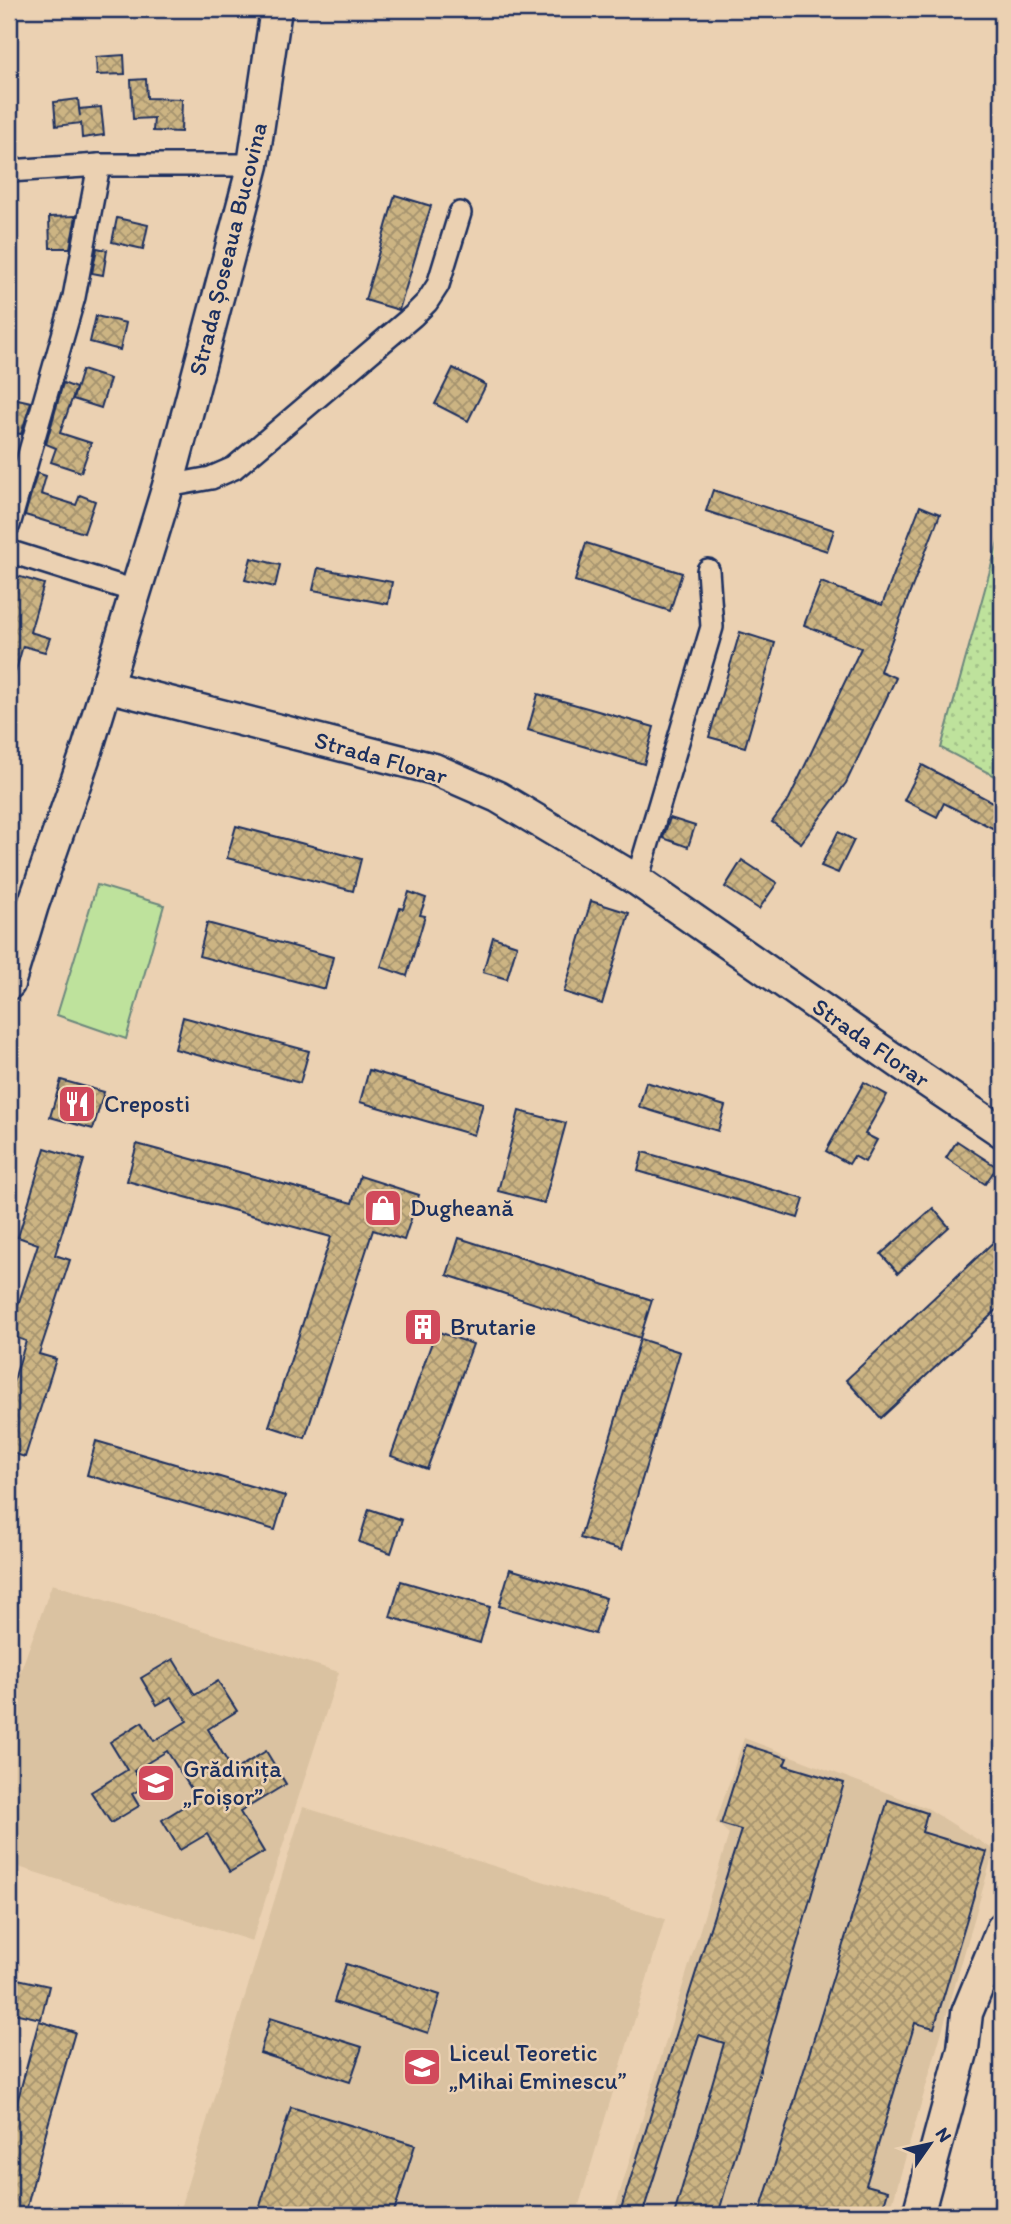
<svg xmlns="http://www.w3.org/2000/svg" width="1011" height="2224" viewBox="0 0 1011 2224" font-family="Itim,sans-serif">
  <style>
    .built { fill: #dac2a1 }
    .grass { fill: url(#grass-dots); stroke: #6c887d; stroke-width: 2 }
    .park { fill: #bee29c; stroke: #6c887d; stroke-width: 2 }
    .building { fill: url(#building-cross-hatch); stroke: #1b2f5e; stroke-width: 2 }
    .lines { fill: none; stroke-linecap: round; stroke-linejoin: round }
    .street-casing { stroke: #1b2f5e; stroke-width: 26 }
    .secondary-casing { stroke: #1b2f5e; stroke-width: 35 }
    .street { stroke: #ebd1b2; stroke-width: 21 }
    .secondary { stroke: #ebd1b2; stroke-width: 30 }
    .labels { text-anchor: middle; stroke-width: 5; stroke-linejoin: round; paint-order: stroke }
    .street-label { font-size: 24px; fill: #1b2f5e; stroke: #ebd1b2 }
    .poi-label { font-size: 24px; fill: #1b2f5e; stroke: #ebd1b2; text-anchor: start }
  </style>
  <defs>
    <pattern id="grass-dots" width="8" height="8" patternUnits="userSpaceOnUse" patternTransform="scale(1.75)"><rect width="8" height="8" fill="#bee29c"/><path d="M2 2h.1M6 6h.1" fill="none" stroke="#a3c289" stroke-width="1.8" stroke-linecap="round"/></pattern>
    <pattern id="building-cross-hatch" width="8" height="8" patternUnits="userSpaceOnUse" patternTransform="scale(1.75)"><rect width="8" height="8" fill="#ccb483"/><path d="M0 0l8 8M0 8l8-8" fill="none" stroke="#a5936e"/></pattern>
  </defs>
  <rect width="100%" height="100%" fill="#ebd1b2"/>
  <filter id="ink" filterUnits="userSpaceOnUse"><feTurbulence type="fractalNoise" baseFrequency=".0143" numOctaves="2"/><feDisplacementMap in="SourceGraphic" scale="14" xChannelSelector="R" yChannelSelector="G"/><feConvolveMatrix kernelMatrix="1 2 1 2 8 2 1 2 1" color-interpolation-filters="sRGB"/></filter>
  <g filter="url(#ink)">
    <g class="built">
      <polygon points="52,1584 339,1672 252,1941 9,1864 9,1703"/>
      <polygon points="744,1738 927,1808 994,1850 889,2215 613,2215 729,1834 716,1822"/>
      <polygon points="303,1807 665,1919 576,2215 178,2215"/>
    </g>
    <polygon class="grass" points="1002,527 1002,780 941,748"/>
    <polygon class="park" points="97,885 164,905 126,1039 57,1015"/>
    <g class="building">
      <polygon points="124,55 125,74 97,75 96,57"/>
      <polygon points="146,79 147,98 182,99 181,132 153,131 154,118 133,119 131,80"/>
      <polygon points="78,99 80,116 79,109 101,107 104,135 82,138 81,123 56,126 54,102"/>
      <polygon points="395,195 431,206 399,310 365,300"/>
      <polygon points="76,216 70,248 50,248 49,217"/>
      <polygon points="117,218 148,225 143,249 112,242"/>
      <polygon points="97,248 107,250 103,275 92,273"/>
      <polygon points="96,316 126,323 120,350 90,342"/>
      <polygon points="453,368 486,385 468,421 435,404"/>
      <polygon points="82,370 110,379 101,408 73,399"/>
      <polygon points="63,383 76,388 60,433 91,443 81,472 51,462 56,448 46,444"/>
      <polygon points="9,397 31,402 21,434 9,432"/>
      <polygon points="37,473 46,476 41,494 76,505 80,495 95,501 84,533 25,515"/>
      <polygon points="713,490 834,530 827,551 706,511"/>
      <polygon points="920,506 940,514 880,671 896,678 846,783 801,843 772,822 789,799 861,648 804,625 821,582 882,605"/>
      <polygon points="586,543 682,573 670,611 575,581"/>
      <polygon points="251,558 280,565 275,587 245,580"/>
      <polygon points="318,568 392,582 388,604 313,590"/>
      <polygon points="17,576 44,584 30,632 50,638 45,652 23,646 13,680 9,679 9,601"/>
      <polygon points="740,632 775,643 745,747 709,737"/>
      <polygon points="538,694 654,727 644,764 528,730"/>
      <polygon points="922,765 1002,807 1002,833 944,803 937,817 904,800"/>
      <polygon points="670,818 695,826 688,847 663,838"/>
      <polygon points="236,826 361,859 353,891 227,858"/>
      <polygon points="838,832 854,840 838,873 821,866"/>
      <polygon points="742,860 777,883 759,909 725,887"/>
      <polygon points="409,892 426,898 420,915 425,916 407,976 381,967 400,908 403,909"/>
      <polygon points="591,901 629,913 602,1004 564,992"/>
      <polygon points="207,923 333,957 325,989 199,956"/>
      <polygon points="493,937 517,945 507,979 483,972"/>
      <polygon points="183,1017 309,1051 300,1083 175,1049"/>
      <polygon points="369,1070 483,1103 474,1135 360,1102"/>
      <polygon points="61,1080 104,1092 93,1129 50,1117"/>
      <polygon points="646,1082 725,1106 718,1131 639,1107"/>
      <polygon points="864,1082 887,1095 865,1134 877,1140 865,1162 854,1156 849,1164 826,1151"/>
      <polygon points="519,1111 566,1123 544,1203 498,1191"/>
      <polygon points="957,1141 997,1167 985,1184 946,1158"/>
      <polygon points="137,1144 352,1203 360,1176 419,1195 404,1240 373,1230 305,1438 269,1426 331,1237 127,1181"/>
      <polygon points="45,1148 84,1160 55,1255 70,1260 39,1354 56,1359 25,1457 9,1452 9,1396 26,1341 9,1335 9,1332 38,1244 18,1237"/>
      <polygon points="643,1152 804,1199 798,1218 638,1171"/>
      <polygon points="933,1208 949,1227 898,1273 881,1254"/>
      <polygon points="1002,1234 1002,1305 881,1418 846,1380"/>
      <polygon points="459,1238 652,1300 640,1338 447,1275"/>
      <polygon points="418,1315 434,1321 428,1339 411,1332"/>
      <polygon points="436,1331 473,1344 427,1469 391,1456"/>
      <polygon points="640,1339 680,1352 621,1550 580,1538"/>
      <polygon points="96,1441 285,1496 275,1530 87,1475"/>
      <polygon points="369,1509 402,1520 391,1553 359,1542"/>
      <polygon points="510,1569 606,1598 595,1634 499,1606"/>
      <polygon points="401,1581 490,1607 480,1643 390,1617"/>
      <polygon points="173,1659 195,1695 218,1681 237,1711 208,1729 233,1771 266,1751 286,1784 240,1812 264,1852 230,1872 207,1834 180,1850 162,1820 197,1798 167,1751 134,1771 144,1787 132,1794 139,1806 111,1823 91,1792 127,1770 110,1742 142,1722 154,1741 187,1721 171,1697 157,1705 141,1678"/>
      <polygon points="746,1745 787,1758 784,1765 844,1783 718,2215 674,2215 724,2043 699,2035 642,2215 619,2215 741,1830 721,1824"/>
      <polygon points="888,1800 927,1813 922,1832 987,1852 934,2028 915,2023 866,2185 888,2191 881,2215 759,2215"/>
      <polygon points="346,1964 440,1995 428,2033 334,2002"/>
      <polygon points="9,1977 49,1986 41,2019 9,2012"/>
      <polygon points="270,2018 362,2047 350,2082 260,2053"/>
      <polygon points="39,2021 75,2032 46,2132 25,2215 9,2215 9,2132"/>
      <polygon points="291,2107 415,2145 393,2215 279,2215 259,2209"/>
    </g>
    <g class="lines">
      <defs>
        <g id="street">
          <polyline points="9,171 99,165 253,165"/>
          <polyline points="168,486 211,478 234,468 413,316 427,302 438,285 460,213"/>
          <polyline points="9,525 74,297 99,165"/>
          <polyline points="9,549 11,552 135,591"/>
          <polyline points="637,880 712,627 708,570"/>
        </g>
        <g id="secondary">
          <polyline points="106,686 434,769 498,797 637,880 904,1066 1002,1132"/>
          <polyline points="9,984 33,905 87,750 168,486 253,165 276,9"/>
          <polyline points="918,2215 963,2049 967,2013 1002,1928"/>
        </g>
      </defs>
      <use href="#street" class="street-casing"/>
      <use href="#secondary" class="secondary-casing"/>
      <use href="#street" class="street"/>
      <use href="#secondary" class="secondary"/>
    </g>
  </g>
  <defs>
    <symbol id="restaurant-square" viewBox="-11 -11 22 22"><rect x="-9" y="-9" width="18" height="18" rx="4" fill="#d1495b" stroke="#ebd1b2"/><path d="M-5-6h1v4h1v-4h1v4h1v-4h1v5L-1.5 .5V6h-2V.5L-5-1ZM5-6V6H3V1.5H1.5Q1.5-4 5-6Z" fill="#fff"/></symbol>
    <symbol id="shop-square" viewBox="-11 -11 22 22"><rect x="-9" y="-9" width="18" height="18" rx="4" fill="#d1495b" stroke="#ebd1b2"/><path d="M-5-2.5h2.3a2.7 3.5 0 0 1 5.4 0H5L5.5 6h-11ZM-1.5-2.5h3a1.5 2.3 0 0 0-3 0Z" fill="#fff"/></symbol>
    <symbol id="building-square" viewBox="-11 -11 22 22"><rect x="-9" y="-9" width="18" height="18" rx="4" fill="#d1495b" stroke="#ebd1b2"/><path d="M-4-6H4V6H1V3H-1V6H-4ZM-2.5-4.3h1.7v1.8h-1.7ZM.8-4.3h1.7v1.8H.8ZM-2.5-1h1.7V.8h-1.7ZM.8-1h1.7V.8H.8Z" fill="#fff"/></symbol>
    <symbol id="school-square" viewBox="-11 -11 22 22"><rect x="-9" y="-9" width="18" height="18" rx="4" fill="#d1495b" stroke="#ebd1b2"/><path d="M0-5L7-2L0 1L-7-2ZM-4 1L0 2.5L4 1V4Q0 6-4 4Z" fill="#fff"/></symbol>
  </defs>
  <g fill-rule="evenodd">
    <use href="#restaurant-square" x="55" y="1082" width="44" height="44"/>
    <use href="#shop-square" x="361" y="1186" width="44" height="44"/>
    <use href="#building-square" x="401" y="1305" width="44" height="44"/>
    <use href="#school-square" x="134" y="1761" width="44" height="44"/>
    <use href="#school-square" x="400" y="2045" width="44" height="44"/>
  </g>
  <g class="labels">
    <g class="street-label">
      <text transform="translate(228 249) rotate(-76)" y="8">Strada Șoseaua Bucovina</text>
      <text transform="translate(381 758) rotate(16)" y="8">Strada Florar</text>
      <text transform="translate(871 1043) rotate(35)" y="8">Strada Florar</text>
    </g>
    <g class="poi-label">
      <text x="104" y="1112">Creposti</text>
      <text x="410" y="1216">Dugheană</text>
      <text x="450" y="1335">Brutarie</text>
      <text x="183" y="1777">Grădinița<tspan x="183" dy="28">„Foișor”</tspan></text>
      <text x="449" y="2061">Liceul Teoretic<tspan x="449" dy="28">„Mihai Eminescu”</tspan></text>
    </g>
  </g>
  <rect width="1011" height="2224" fill="none" stroke="#ebd1b2" stroke-width="35"/>
  <rect x="18" y="18" width="976" height="2189" fill="none" stroke="#1b2f5e" stroke-width="2.5" filter="url(#ink)"/>
  <g transform="translate(930 2144) rotate(56)" stroke="#ebd1b2" stroke-width="5" paint-order="stroke">
  <path d="M0-5L12 26L0 18L-12 26Z" fill="#1b2f5e"/>
  <text y="-10" font-size="19" font-weight="bold" text-anchor="middle" fill="#1b2f5e">N</text>
  </g>
</svg>
